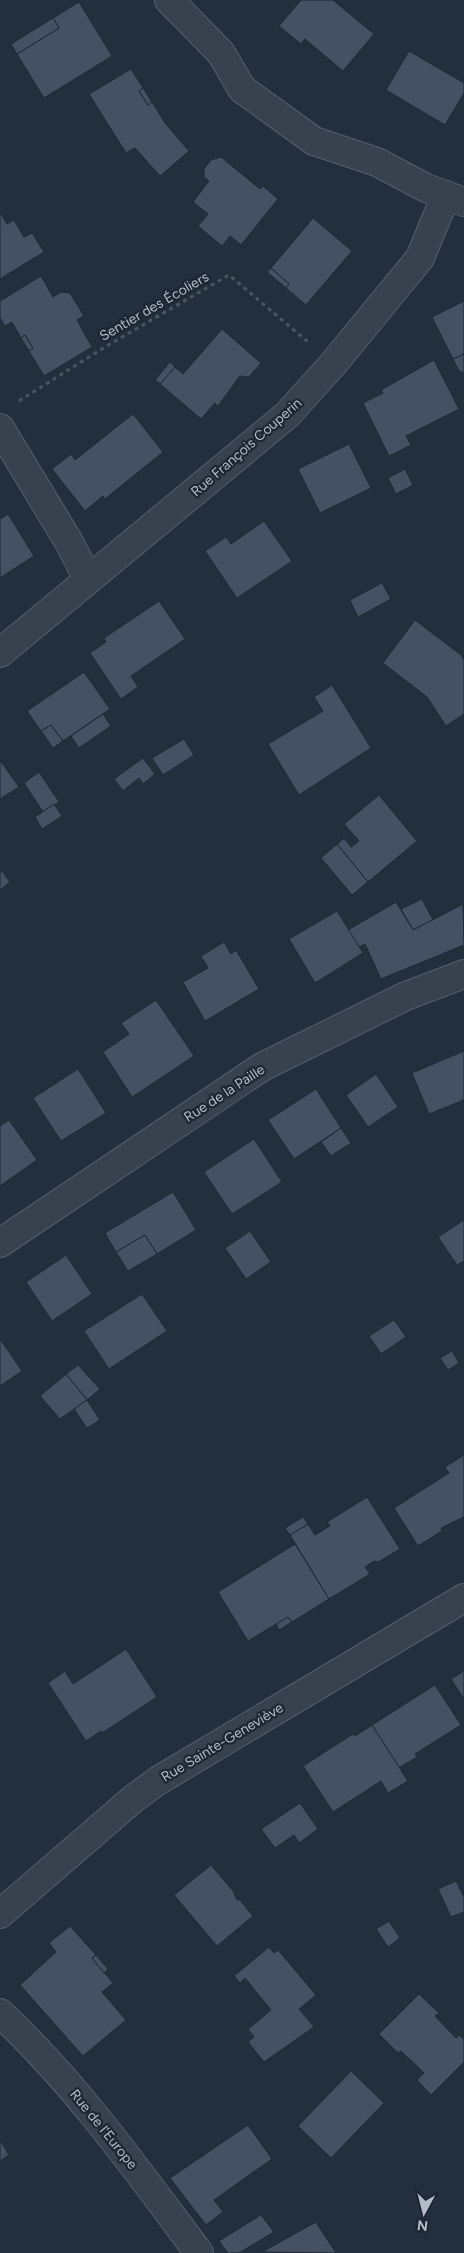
<svg xmlns="http://www.w3.org/2000/svg" width="464" height="2253" viewBox="0 0 464 2253" font-family="Figtree,sans-serif">
  <style>
    .building { fill: #455162; stroke: #1f2835 }
    .lines { fill: none; stroke-linecap: round; stroke-linejoin: round }
    .minor-casing { stroke: #565f6c; stroke-width: 30 }
    .tertiary-casing { stroke: #565f6c; stroke-width: 30 }
    .path { stroke: #44595c; stroke-width: 3; stroke-dasharray: 4 4; stroke-linecap: butt }
    .minor { stroke: #38414e; stroke-width: 28 }
    .tertiary { stroke: #38414e; stroke-width: 28 }
    .labels { text-anchor: middle; stroke-width: 4.5; stroke-linejoin: round; paint-order: stroke }
    .street-label { font-size: 14px; fill: #b4bcc9; stroke: #1d2633 }
  </style>
  <rect width="100%" height="100%" fill="#242f3e"/>
  <g class="building">
    <polygon points="301,0 333,0 374,34 343,71 305,39 301,44 279,26"/>
    <polygon points="79,2 112,56 44,98 17,54 59,28 53,18"/>
    <polygon points="53,18 59,28 17,54 11,44"/>
    <polygon points="409,51 464,83 464,93 445,125 386,90"/>
    <polygon points="131,69 143,88 139,91 148,105 152,102 165,123 189,151 160,176 135,148 126,153 89,94"/>
    <polygon points="143,88 152,102 148,105 139,91"/>
    <polygon points="221,157 260,189 263,186 278,199 241,245 230,236 222,246 198,226 208,214 193,202 209,181 204,177 204,169 211,160"/>
    <polygon points="0,212 7,224 14,220 24,237 32,233 44,252 0,279"/>
    <polygon points="313,218 352,251 306,305 286,288 289,284 271,268"/>
    <polygon points="271,268 289,284 286,288 267,272"/>
    <polygon points="41,276 53,297 61,292 70,293 84,316 77,320 92,347 44,376 29,351 33,348 25,335 21,338 12,322 5,326 0,318 0,301"/>
    <polygon points="464,301 464,354 453,359 432,317"/>
    <polygon points="222,329 261,363 249,377 240,376 218,406 215,403 201,419 160,384 175,367 183,374"/>
    <polygon points="25,335 33,348 29,351 21,338"/>
    <polygon points="464,354 464,373 459,371 453,359"/>
    <polygon points="434,360 459,409 406,436 411,445 389,456 363,403 383,393 381,390"/>
    <polygon points="170,362 175,367 160,384 155,380"/>
    <polygon points="133,414 163,452 105,499 103,496 85,511 52,469 71,454 75,460"/>
    <polygon points="349,444 371,488 320,513 298,469"/>
    <polygon points="405,469 413,485 396,494 388,478"/>
    <polygon points="8,514 34,556 0,578 0,519"/>
    <polygon points="264,521 292,561 237,598 205,551 226,537 231,544"/>
    <polygon points="382,583 391,599 358,617 350,600"/>
    <polygon points="159,601 185,639 131,676 138,687 121,699 90,653 106,642 104,638"/>
    <polygon points="415,620 461,655 464,660 464,714 446,726 427,697 383,663"/>
    <polygon points="84,672 110,709 63,741 51,725 41,731 27,711"/>
    <polygon points="332,685 371,748 299,795 268,744 323,711 314,697"/>
    <polygon points="103,714 111,726 79,748 71,736"/>
    <polygon points="51,725 63,741 53,748 41,731"/>
    <polygon points="184,739 194,755 163,775 152,758"/>
    <polygon points="143,758 155,774 143,784 139,778 123,791 114,779"/>
    <polygon points="0,760 19,787 0,799"/>
    <polygon points="39,772 59,802 43,812 24,783"/>
    <polygon points="379,795 417,841 368,882 337,844 344,838 351,847 359,841 344,824"/>
    <polygon points="54,804 62,816 42,829 35,817"/>
    <polygon points="337,844 368,882 352,895 321,858"/>
    <polygon points="2,871 10,882 0,890 0,873"/>
    <polygon points="422,899 433,920 413,930 401,909"/>
    <polygon points="396,902 413,930 463,904 464,945 381,979 365,944 359,947 348,930"/>
    <polygon points="337,911 363,953 315,983 289,939"/>
    <polygon points="224,942 231,954 236,950 259,989 205,1021 183,982 208,968 201,956"/>
    <polygon points="156,1000 194,1056 132,1097 103,1052 129,1034 121,1023"/>
    <polygon points="464,1051 464,1100 429,1114 412,1073"/>
    <polygon points="78,1069 106,1113 61,1141 33,1098"/>
    <polygon points="376,1074 398,1107 368,1127 346,1095"/>
    <polygon points="316,1089 341,1128 294,1159 268,1120"/>
    <polygon points="9,1120 37,1160 0,1186 0,1126"/>
    <polygon points="341,1128 351,1143 331,1156 321,1142"/>
    <polygon points="254,1139 282,1182 232,1214 204,1172"/>
    <polygon points="173,1192 196,1230 157,1254 145,1235 116,1252 105,1233"/>
    <polygon points="464,1220 464,1261 457,1265 438,1237"/>
    <polygon points="250,1231 271,1262 246,1279 225,1248"/>
    <polygon points="145,1235 157,1254 128,1271 116,1252"/>
    <polygon points="66,1255 92,1294 52,1321 26,1282"/>
    <polygon points="142,1294 167,1331 109,1369 84,1331"/>
    <polygon points="394,1320 406,1337 381,1354 369,1336"/>
    <polygon points="0,1339 22,1371 0,1386"/>
    <polygon points="452,1351 459,1363 448,1370 440,1358"/>
    <polygon points="78,1365 100,1389 87,1400 66,1374"/>
    <polygon points="66,1374 87,1400 60,1419 40,1396"/>
    <polygon points="87,1400 100,1420 87,1428 74,1409"/>
    <polygon points="464,1455 464,1517 441,1528 442,1531 418,1546 394,1508 449,1473 445,1467"/>
    <polygon points="367,1497 400,1549 378,1562 374,1561 365,1567 370,1574 329,1599 290,1535 308,1524 315,1535 330,1526 327,1522"/>
    <polygon points="303,1517 308,1524 290,1535 285,1528"/>
    <polygon points="295,1544 329,1599 292,1622 288,1617 248,1641 218,1592"/>
    <polygon points="288,1617 292,1622 279,1630 276,1624"/>
    <polygon points="126,1649 157,1697 102,1733 101,1731 86,1741 48,1683 65,1671 73,1684"/>
    <polygon points="464,1671 464,1699 451,1679"/>
    <polygon points="435,1685 461,1725 415,1754 417,1757 399,1768 372,1725"/>
    <polygon points="372,1725 408,1781 388,1793 381,1781 333,1812 303,1766 353,1734 355,1736"/>
    <polygon points="300,1803 318,1829 299,1843 294,1835 275,1848 261,1829"/>
    <polygon points="211,1865 233,1891 237,1900 239,1899 253,1916 217,1946 174,1895"/>
    <polygon points="456,1881 464,1897 464,1912 451,1917 438,1889"/>
    <polygon points="389,1921 400,1938 388,1947 376,1929"/>
    <polygon points="70,1926 96,1955 92,1958 113,1983 102,1992 126,2020 83,2056 20,1985 56,1952 49,1943"/>
    <polygon points="269,1947 274,1953 278,1950 316,1995 299,2009 314,2027 264,2062 248,2042 254,2037 248,2029 271,2010 245,1978 240,1983 234,1976"/>
    <polygon points="96,1955 108,1969 104,1973 92,1958"/>
    <polygon points="419,1994 439,2013 435,2016 456,2038 459,2035 464,2039 464,2062 431,2095 417,2080 424,2073 401,2051 398,2053 379,2034"/>
    <polygon points="351,2071 384,2103 331,2158 298,2126"/>
    <polygon points="248,2125 272,2159 214,2200 223,2212 206,2225 170,2178"/>
    <polygon points="0,2140 9,2155 0,2161"/>
    <polygon points="261,2215 274,2232 239,2253 228,2253 219,2241"/>
    <polygon points="316,2222 336,2253 262,2252"/>
  </g>
  <g class="lines">
    <defs>
      <g id="minor">
        <polyline points="169,0 221,53 242,89 314,141 377,162 426,188 464,202"/>
        <polyline points="0,428 69,542 88,579"/>
        <polyline points="0,653 287,415 333,364 420,258 446,195"/>
        <polyline points="0,1914 133,1799 159,1780 464,1598"/>
      </g>
      <g id="tertiary">
        <polyline points="0,1243 262,1067 406,996 464,974"/>
        <path d="M 0,2013 C 76,2084 137,2170 199,2253"/>
      </g>
    </defs>
    <use href="#minor" class="minor-casing"/>
    <use href="#tertiary" class="tertiary-casing"/>
    <polyline class="path" points="19,401 105,347 229,275 308,342"/>
    <use href="#minor" class="minor"/>
    <use href="#tertiary" class="tertiary"/>
  </g>
  <g class="labels">
    <g class="street-label">
      <text transform="translate(154 306) rotate(-30)" y="5">Sentier des Écoliers</text>
      <text transform="translate(246 447) rotate(-41)" y="5">Rue François Couperin</text>
      <text transform="translate(224 1093) rotate(-33)" y="5">Rue de la Paille</text>
      <text transform="translate(222 1742) rotate(-31)" y="5">Rue Sainte-Geneviève</text>
      <text transform="translate(104 2129) rotate(51)" y="5">Rue de l'Europe</text>
    </g>
  </g>
  <g transform="translate(424 2213) rotate(187)" stroke="#1d2633" stroke-width="4" paint-order="stroke">
  <path d="M0-4L9 19L0 12L-9 19Z" fill="#b4bcc9"/>
  <text y="-8" font-size="14" font-weight="bold" text-anchor="middle" fill="#b4bcc9">N</text>
  </g>
</svg>
